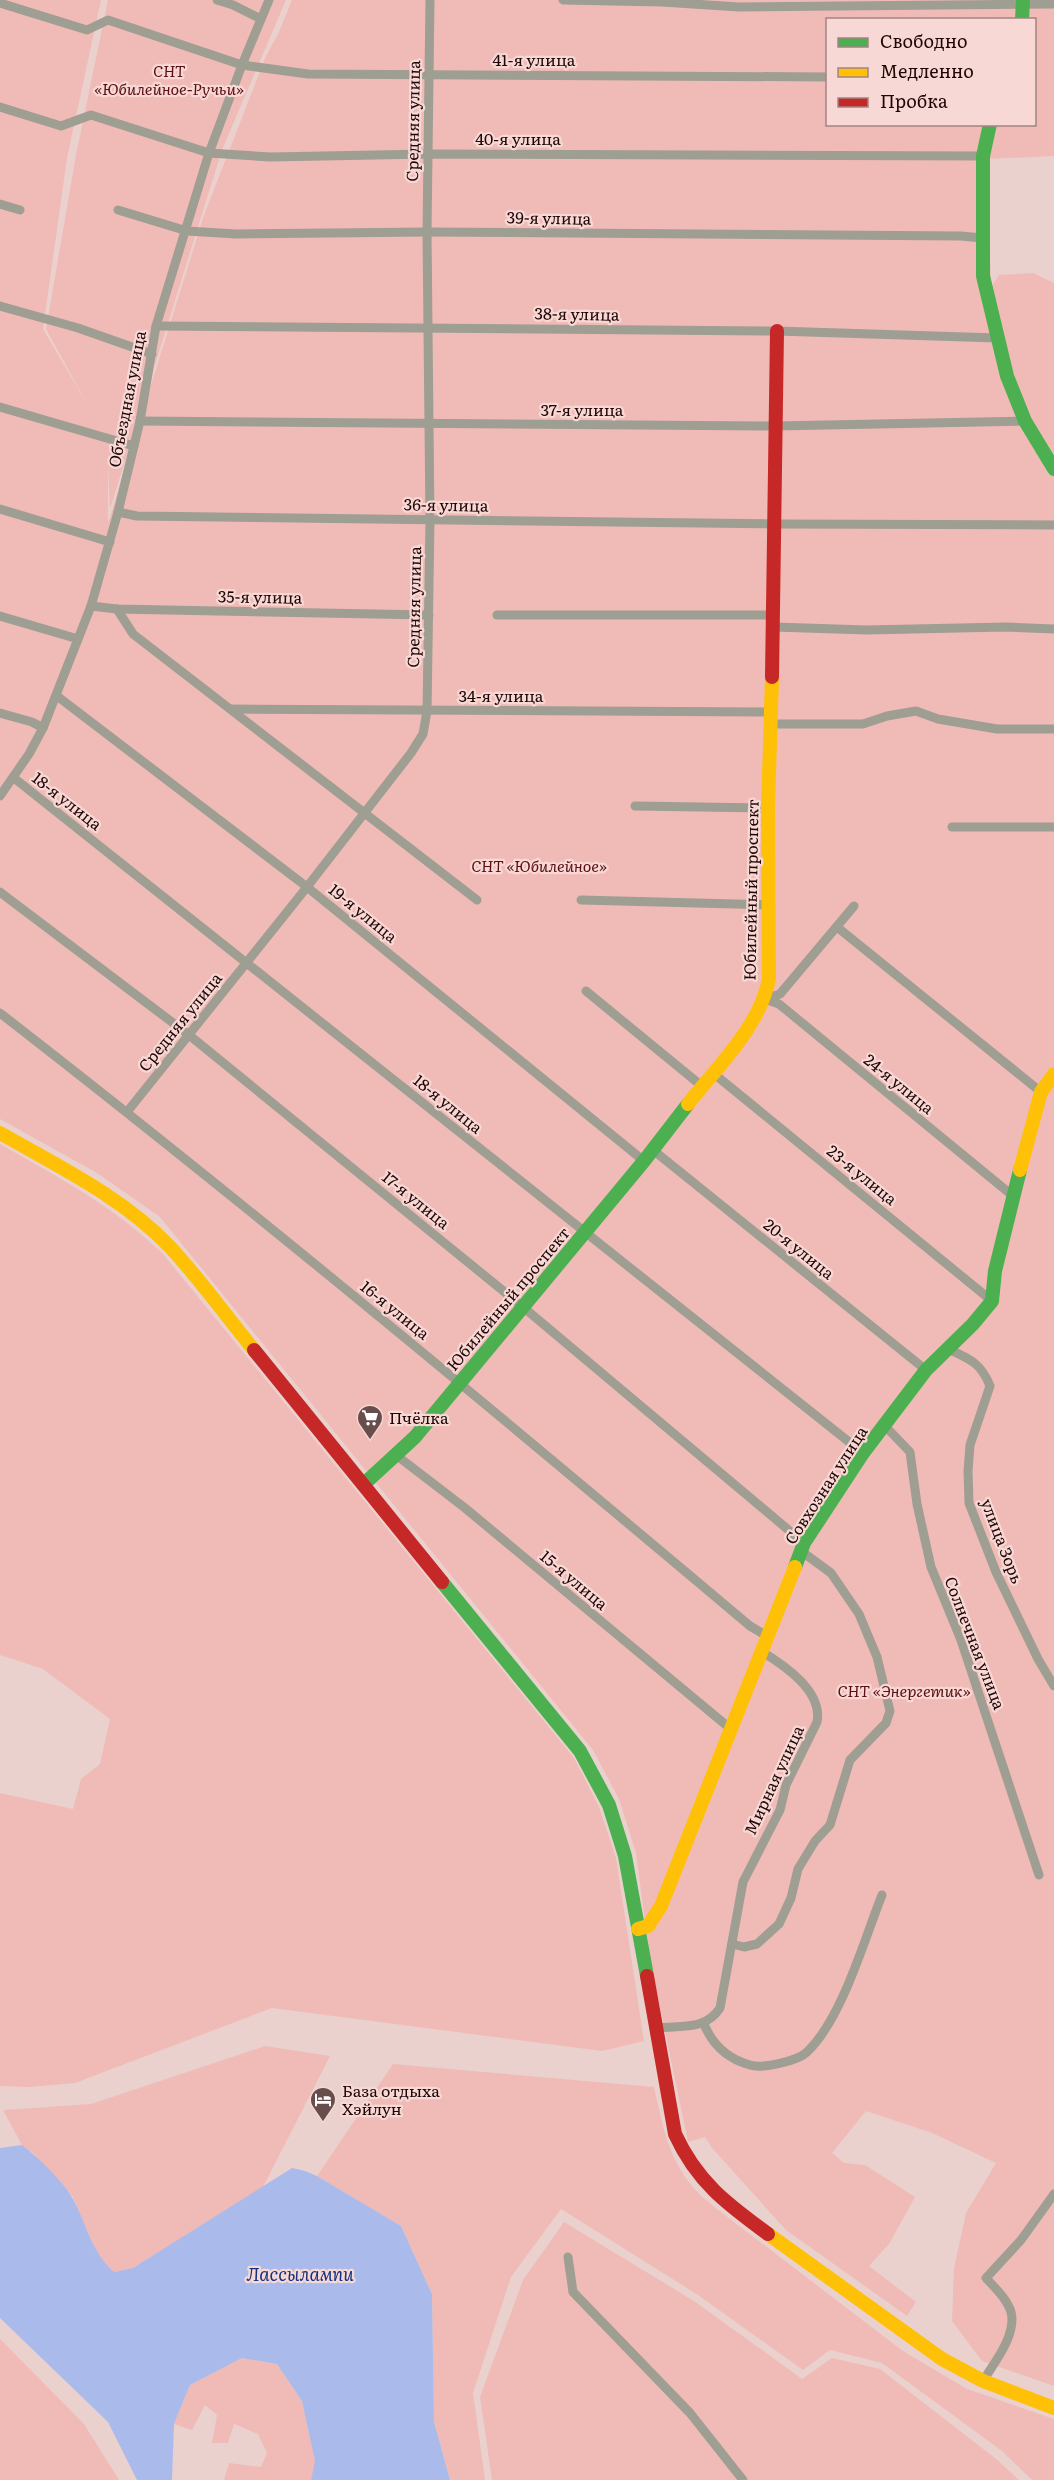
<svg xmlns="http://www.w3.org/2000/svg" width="1054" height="2480" viewBox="0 0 1054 2480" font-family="Literata,serif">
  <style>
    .green { fill: #f0bbb6; fill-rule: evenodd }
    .water { fill: #aabbeb }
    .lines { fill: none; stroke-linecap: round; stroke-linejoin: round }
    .street { stroke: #9e9e92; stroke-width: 9 }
    .fast { stroke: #4caf50; stroke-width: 14 }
    .slow { stroke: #ffc107; stroke-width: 14 }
    .jam { stroke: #c62828; stroke-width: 14 }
    .labels { text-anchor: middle; stroke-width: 4.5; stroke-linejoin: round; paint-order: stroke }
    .street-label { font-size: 16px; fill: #200706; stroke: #f8d8d5 }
    .park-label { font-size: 16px; font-style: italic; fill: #5c0e12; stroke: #f8d8d5 }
    .poi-label { font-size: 16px; fill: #200706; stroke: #f8d8d5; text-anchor: start }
    .water-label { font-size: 18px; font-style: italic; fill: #133281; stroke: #f8d8d5 }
  </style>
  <rect width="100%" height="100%" fill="#ead1ce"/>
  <g class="green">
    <path d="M 0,0 L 101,0 L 67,158 L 43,329 L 87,404 L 46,329 L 76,155 L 108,0 L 286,0 L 222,150 L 110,509 L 108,464 L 108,523 L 204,215 L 266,56 L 278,34 L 292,0 L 1054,0 L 1054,156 L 987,159 L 991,287 L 999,275 L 1033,273 L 1054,283 L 1054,2386 L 982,2361 L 952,2321 L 954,2268 L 966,2213 L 996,2163 L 932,2133 L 866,2111 L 832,2153 L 844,2163 L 865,2165 L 915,2197 L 889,2244 L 869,2266 L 916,2302 L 907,2316 L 786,2230 L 712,2148 L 705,2137 L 688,2142 L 650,1959 L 636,1853 L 619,1799 L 593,1750 L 160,1217 L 97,1173 L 0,1119 ZM 828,20 L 1034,20 L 1034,124 L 828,124 Z"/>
    <path d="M 0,1144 C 58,1177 115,1207 163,1254 L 574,1758 L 599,1807 L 616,1858 L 644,2041 L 602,2051 L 272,2008 L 75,2083 L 30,2087 L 0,2086 L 0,1793 L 73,1809 L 81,1779 L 100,1764 L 110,1719 L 43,1669 L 0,1655 Z"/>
    <polygon points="265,2046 330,2056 262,2189 133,2268 114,2272 99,2258 73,2197 34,2154 22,2145 3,2110 91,2104"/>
    <path d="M 393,2064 L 654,2087 C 662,2123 668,2158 693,2187 C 699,2195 709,2202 717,2209 L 903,2351 L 967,2389 L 1054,2419 L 1054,2480 L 1032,2480 L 1002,2451 L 882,2363 L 830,2350 L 803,2370 L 698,2295 L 561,2209 L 511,2277 L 473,2393 L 485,2480 L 450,2480 L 434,2422 L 432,2294 L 401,2226 L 317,2176 Z"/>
    <polygon points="564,2222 694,2301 802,2379 832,2358 880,2369 995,2458 1019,2480 492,2480 480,2397 523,2280"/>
    <polygon points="0,2339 84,2424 119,2480 0,2480"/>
    <polygon points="242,2358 277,2364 302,2401 316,2461 311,2480 224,2480 229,2463 261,2467 267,2453 258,2434 234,2424 228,2443 212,2443 217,2415 205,2405 192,2430 174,2424 190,2385"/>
  </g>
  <path class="water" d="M 22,2145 C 38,2157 63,2181 73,2199 C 88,2226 90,2250 114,2272 L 133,2268 L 292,2168 L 305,2171 L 317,2176 L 401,2226 L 432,2294 L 434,2422 L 450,2480 L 311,2480 L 315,2461 L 302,2401 L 277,2364 L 242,2358 L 190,2385 L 174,2424 L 172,2480 L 137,2480 L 108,2422 L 0,2318 L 0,2148 Z"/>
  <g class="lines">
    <g class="street">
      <polyline points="217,0 233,5 261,19"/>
      <polyline points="563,0 662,2 739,7 1054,4"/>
      <polyline points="0,3 87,30 108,20 242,65 308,74 828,77"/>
      <polyline points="0,107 61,126 91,115 209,153 270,157 428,154 983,156"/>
      <polyline points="0,204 20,210"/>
      <polyline points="118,210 187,231 236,234 427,232 961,236 982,238"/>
      <polyline points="0,306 78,328 152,354"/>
      <polyline points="156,326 777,331 997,338"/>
      <polyline points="0,407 134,446"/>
      <polyline points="140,421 775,426 1025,421"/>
      <polyline points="0,509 110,542"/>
      <polyline points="118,512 137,516 774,524 1054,525"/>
      <polyline points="91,606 117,609 429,615"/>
      <polyline points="117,609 133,634 477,900"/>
      <polyline points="497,615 774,615"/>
      <polyline points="0,616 78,639"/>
      <polyline points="774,627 867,630 1006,627 1054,629"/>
      <polyline points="57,696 307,887 644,1161"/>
      <polyline points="231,709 771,712"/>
      <polyline points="0,713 32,722 43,728"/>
      <polyline points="771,724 863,724 887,716 916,711 938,719 997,729 1054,729"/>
      <polyline points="14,778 863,1453"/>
      <polyline points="0,796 29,754 43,728 91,606 118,512 140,421 156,326 209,153 242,65 269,0"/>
      <polyline points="635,806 768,808"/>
      <polyline points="952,827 1054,827"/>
      <polyline points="0,892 189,1035 523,1307 804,1543"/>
      <polyline points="581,900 770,905"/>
      <polyline points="837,927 1041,1092"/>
      <polyline points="586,991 703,1087"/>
      <polyline points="765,999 779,1004 1013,1196"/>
      <polyline points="765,999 780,994 854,906"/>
      <path d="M 0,1013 C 255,1211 503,1418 750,1626 L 767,1636"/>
      <polyline points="713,1073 992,1301"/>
      <polyline points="127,1112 307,887 411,753 423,734 427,711 430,520 427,232 430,0"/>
      <polyline points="653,1150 926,1370"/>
      <path d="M 948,1349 C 970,1359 981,1363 990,1386 L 970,1445 L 968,1471 L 969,1503 L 996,1572 L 1038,1659 L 1054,1686"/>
      <polyline points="885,1426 910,1452 917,1504 931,1567 961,1640 1039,1875"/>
      <polyline points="396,1455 465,1508 732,1730"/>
      <polyline points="732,1944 744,1947 757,1944 779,1924 791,1898 798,1869 815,1841 830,1825 850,1760 886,1723 890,1711 877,1657 859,1614 831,1573 801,1551"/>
      <path d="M 704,2024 C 713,2046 728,2059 750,2065 C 762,2069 798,2061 807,2052 C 842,2019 864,1940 882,1895"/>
      <path d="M 657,2028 C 681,2025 705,2031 720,2008 L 743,1882 L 780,1810 L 786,1785 L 817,1722 C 823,1691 784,1665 761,1651"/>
      <polyline points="568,2257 573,2292 690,2413 743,2480"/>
      <path d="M 983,2381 C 994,2363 1017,2335 1011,2312 C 1007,2299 995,2288 986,2278 L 1021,2240 L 1054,2194"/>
    </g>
    <g class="fast">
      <polyline points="1022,20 1023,0"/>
      <polyline points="990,124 983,156 983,276 1007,376 1025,421 1054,469"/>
      <polyline points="364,1484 415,1437 644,1161 688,1104"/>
      <polyline points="795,1567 804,1543 863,1453 926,1370 973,1324 992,1301 995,1271 1020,1170"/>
      <polyline points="442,1582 580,1751 609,1805 625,1856 647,1976"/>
    </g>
    <g class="slow">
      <path d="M 688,1104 C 718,1066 760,1026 769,979 L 768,808 L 772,677"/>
      <path d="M 0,1133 C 58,1166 124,1198 170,1247 C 200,1279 226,1316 254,1350"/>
      <polyline points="1020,1170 1041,1092 1054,1074"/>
      <polyline points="638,1929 648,1926 661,1906 795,1567"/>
      <polyline points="768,2234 942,2359 983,2381 1054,2408"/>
    </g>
    <g class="jam">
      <polyline points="772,677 777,331"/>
      <polyline points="254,1350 442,1582"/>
      <path d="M 647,1976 L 675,2134 C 697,2182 727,2204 768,2234"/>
    </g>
  </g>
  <defs>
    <symbol id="supermarket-pin" viewBox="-11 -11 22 30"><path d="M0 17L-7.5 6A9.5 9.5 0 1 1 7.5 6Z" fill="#674e4c" stroke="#f8d8d5"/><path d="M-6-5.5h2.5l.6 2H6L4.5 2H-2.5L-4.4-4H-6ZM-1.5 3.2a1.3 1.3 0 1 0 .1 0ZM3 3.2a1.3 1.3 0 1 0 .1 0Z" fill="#fff"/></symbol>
    <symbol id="hotel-pin" viewBox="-11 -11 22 30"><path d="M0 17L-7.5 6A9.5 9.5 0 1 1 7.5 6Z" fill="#674e4c" stroke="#f8d8d5"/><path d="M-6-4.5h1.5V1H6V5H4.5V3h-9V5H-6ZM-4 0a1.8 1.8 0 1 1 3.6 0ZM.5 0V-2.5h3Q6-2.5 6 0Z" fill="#fff"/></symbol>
  </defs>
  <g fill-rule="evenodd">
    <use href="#supermarket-pin" x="355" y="1403" width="30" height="40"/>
    <use href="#hotel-pin" x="308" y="2085" width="30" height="40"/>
  </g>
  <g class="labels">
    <g class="street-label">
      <text x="534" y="66">41-я улица</text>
      <text transform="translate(413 121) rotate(-89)" y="6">Средняя улица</text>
      <text x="518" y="145">40-я улица</text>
      <text transform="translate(549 218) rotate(1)" y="6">39-я улица</text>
      <text transform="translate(577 314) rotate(1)" y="6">38-я улица</text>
      <text transform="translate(127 399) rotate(-79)" y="6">Объездная улица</text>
      <text x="582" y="416">37-я улица</text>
      <text transform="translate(446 505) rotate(1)" y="6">36-я улица</text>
      <text transform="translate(260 597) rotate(1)" y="6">35-я улица</text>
      <text transform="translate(414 607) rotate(-89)" y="6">Средняя улица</text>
      <text x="501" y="702">34-я улица</text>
      <text transform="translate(67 801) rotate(38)" y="6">18-я улица</text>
      <text transform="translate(751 890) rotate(-89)" y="6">Юбилейный проспект</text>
      <text transform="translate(363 913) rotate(39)" y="6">19-я улица</text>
      <text transform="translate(180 1022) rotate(-51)" y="6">Средняя улица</text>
      <text transform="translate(899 1084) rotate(39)" y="6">24-я улица</text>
      <text transform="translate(448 1104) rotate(39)" y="6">18-я улица</text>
      <text transform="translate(862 1175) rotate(39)" y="6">23-я улица</text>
      <text transform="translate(416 1200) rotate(39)" y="6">17-я улица</text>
      <text transform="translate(799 1249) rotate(39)" y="6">20-я улица</text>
      <text transform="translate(508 1299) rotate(-50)" y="6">Юбилейный проспект</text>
      <text transform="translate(395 1310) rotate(39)" y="6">16-я улица</text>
      <text transform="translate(826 1485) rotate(-57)" y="6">Совхозная улица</text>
      <text transform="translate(1002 1541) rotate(69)" y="6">улица Зорь</text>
      <text transform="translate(574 1580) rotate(40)" y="6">15-я улица</text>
      <text transform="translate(975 1643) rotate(69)" y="6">Солнечная улица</text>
      <text transform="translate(774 1780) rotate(-65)" y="6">Мирная улица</text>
    </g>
    <g class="park-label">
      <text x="169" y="77">СНТ<tspan x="169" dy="18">«Юбилейное-Ручьи»</tspan></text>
      <text x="539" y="872">СНТ «Юбилейное»</text>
      <text x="904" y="1697">СНТ «Энергетик»</text>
    </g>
    <g class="poi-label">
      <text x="389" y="1424">Пчёлка</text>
      <text x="342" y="2097">База отдыха<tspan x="342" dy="18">Хэйлун</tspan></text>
    </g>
    <g class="water-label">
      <text x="300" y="2281">Лассылампи</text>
    </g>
  </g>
  <rect x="826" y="18" width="210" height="108" fill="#f8d8d5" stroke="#a28482" stroke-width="1.5"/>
  <rect x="838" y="38" width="30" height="9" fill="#4caf50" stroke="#a28482" stroke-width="1.5"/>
  <text x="880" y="48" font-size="18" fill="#200706">Свободно</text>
  <rect x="838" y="68" width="30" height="9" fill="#ffc107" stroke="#a28482" stroke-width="1.5"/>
  <text x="880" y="78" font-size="18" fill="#200706">Медленно</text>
  <rect x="838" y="98" width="30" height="9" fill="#c62828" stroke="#a28482" stroke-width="1.5"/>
  <text x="880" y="108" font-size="18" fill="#200706">Пробка</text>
</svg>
